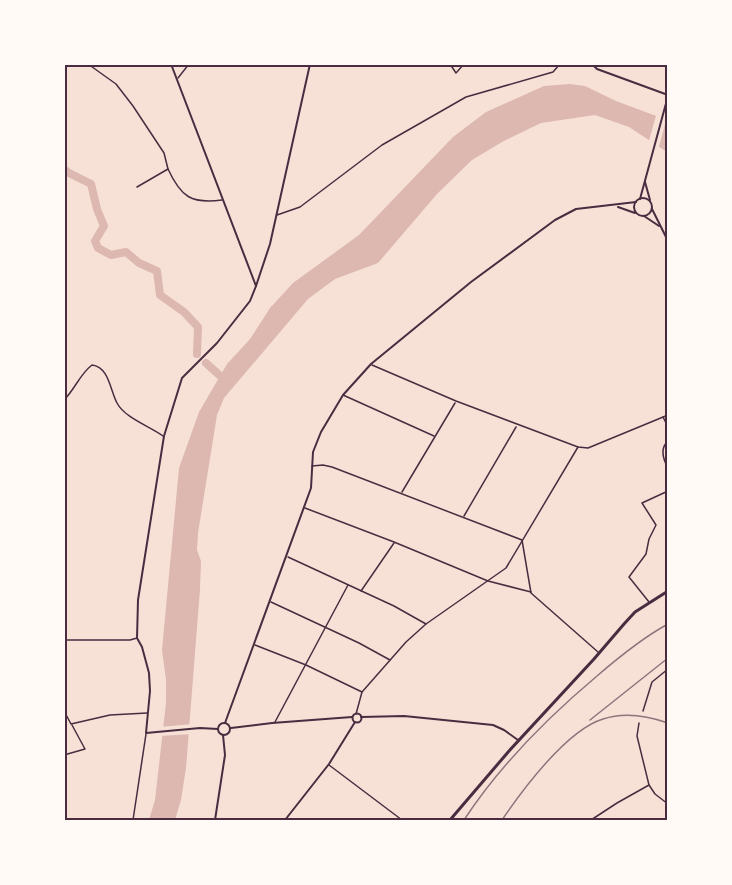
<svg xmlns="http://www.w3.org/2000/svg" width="732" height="885" viewBox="0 0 732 885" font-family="Helvetica,sans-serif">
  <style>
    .water { fill: #dcb8b0 }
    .pier { fill: #f7e1d7 }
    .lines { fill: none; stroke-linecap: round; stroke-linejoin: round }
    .river { stroke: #dcb8b0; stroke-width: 8 }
    .minor { stroke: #4a2c40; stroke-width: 1.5 }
    .tertiary { stroke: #4a2c40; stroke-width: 2 }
    .secondary { stroke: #4a2c40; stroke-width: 3 }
    .rail { stroke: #8f747c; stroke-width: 1.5 }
    .neatline { fill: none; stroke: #4a2c40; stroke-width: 2 }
  </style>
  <rect width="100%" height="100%" fill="#f7e1d7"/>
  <polygon class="water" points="570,84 585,86 616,101 667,120 667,152 629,127 595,115 541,123 502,142 472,160 437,194 378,263 335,279 308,299 224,398 217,415 198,533 197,550 201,561 200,589 186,768 181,800 175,820 149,820 155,800 166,703 166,680 162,650 179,468 199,412 227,364 250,339 270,308 293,283 359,235 453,137 486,112 544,86"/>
  <g class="pier">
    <polygon points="657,112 667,117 658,150 648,144"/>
    <polygon points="193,724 192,734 159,736 160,727"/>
  </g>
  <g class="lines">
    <g class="river">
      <polyline points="64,169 69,173 91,184 97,209 104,226 95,241 98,248 111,255 126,252 139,263 157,271 160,295 184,312 198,327 197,354"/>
      <polyline points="206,363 227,382"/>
    </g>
    <g class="minor">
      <polyline points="88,64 116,84 133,106 164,153 168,169"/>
      <polyline points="450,64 456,73 464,64"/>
      <polyline points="178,78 189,64"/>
      <path d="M 137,187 L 168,169 C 181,197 191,204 222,200"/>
      <polyline points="277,215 300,207 382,145 466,97 553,72 560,64"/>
      <polyline points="372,365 456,401 578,447 588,448 668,415"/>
      <polyline points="343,395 434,436"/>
      <path d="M 64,400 C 75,389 80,374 92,365 C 109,367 110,390 117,403 C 125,418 149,426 163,436"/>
      <polyline points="663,417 668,427"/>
      <path d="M 668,441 C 660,448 663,459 668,468"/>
      <polyline points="312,466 323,465 332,467 522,540 531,593 598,652"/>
      <polyline points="402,492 455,403"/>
      <polyline points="305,508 394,542 488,581 531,592"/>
      <polyline points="464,516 516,427"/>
      <polyline points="288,557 394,606 426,624"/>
      <polyline points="361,591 394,543"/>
      <polyline points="271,602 359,643 390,660"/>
      <polyline points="649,602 629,577 646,554 649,539 656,525 642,503 668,491"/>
      <polyline points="64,640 130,640 137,638"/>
      <polyline points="255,645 306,665 362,692"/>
      <polyline points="64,711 71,724 110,715 147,713"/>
      <polyline points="643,711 652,682 668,669"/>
      <polyline points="356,714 362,692 406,642 426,624 506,568 578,447"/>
      <polyline points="275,722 348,585"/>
      <polyline points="639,723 637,736 649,785 655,794 668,804"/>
      <polyline points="64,755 85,749 72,725"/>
      <polyline points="329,765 402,820"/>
      <polyline points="133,820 146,734"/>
      <polyline points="591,820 617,803 649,785"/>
    </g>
    <g class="tertiary">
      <polyline points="171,64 256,286"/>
      <polyline points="592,64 597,69 668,95"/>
      <polyline points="668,81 666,88 668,95"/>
      <polyline points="645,182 650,200"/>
      <circle cx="643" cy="207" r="9"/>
      <polyline points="640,199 668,96"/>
      <polyline points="618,207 635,213"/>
      <polyline points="652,209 668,241"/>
      <polyline points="644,216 659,226"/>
      <circle cx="357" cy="718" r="4.5"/>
      <polyline points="361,717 404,716 493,725 504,730 518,740"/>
      <circle cx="224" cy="729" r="6"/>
      <polyline points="225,723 311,488 313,452 321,432 343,395 371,364 471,282 555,220 576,209 636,202"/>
      <polyline points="231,728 272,723 352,717"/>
      <polyline points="218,729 200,728 146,733 150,691 149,673 142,647 137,638 138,600 164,436 182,378 217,343 250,301 256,286 270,244 310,64"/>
      <polyline points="215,820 225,755 223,735"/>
      <polyline points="285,820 329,764 355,722"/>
    </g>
    <polyline class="secondary" points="450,820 509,751 594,659 624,624 635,612 668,591"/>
    <g class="rail">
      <polyline points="590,720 668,658"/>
      <path d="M 464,820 C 500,765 547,718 597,676 C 619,657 642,638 668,624"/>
      <path d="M 502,820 C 523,789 567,730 603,719 C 624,712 648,716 668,723"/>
    </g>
  </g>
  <rect width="732" height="885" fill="none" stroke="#fffaf5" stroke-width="132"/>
  <rect x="66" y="66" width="600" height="753" class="neatline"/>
</svg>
